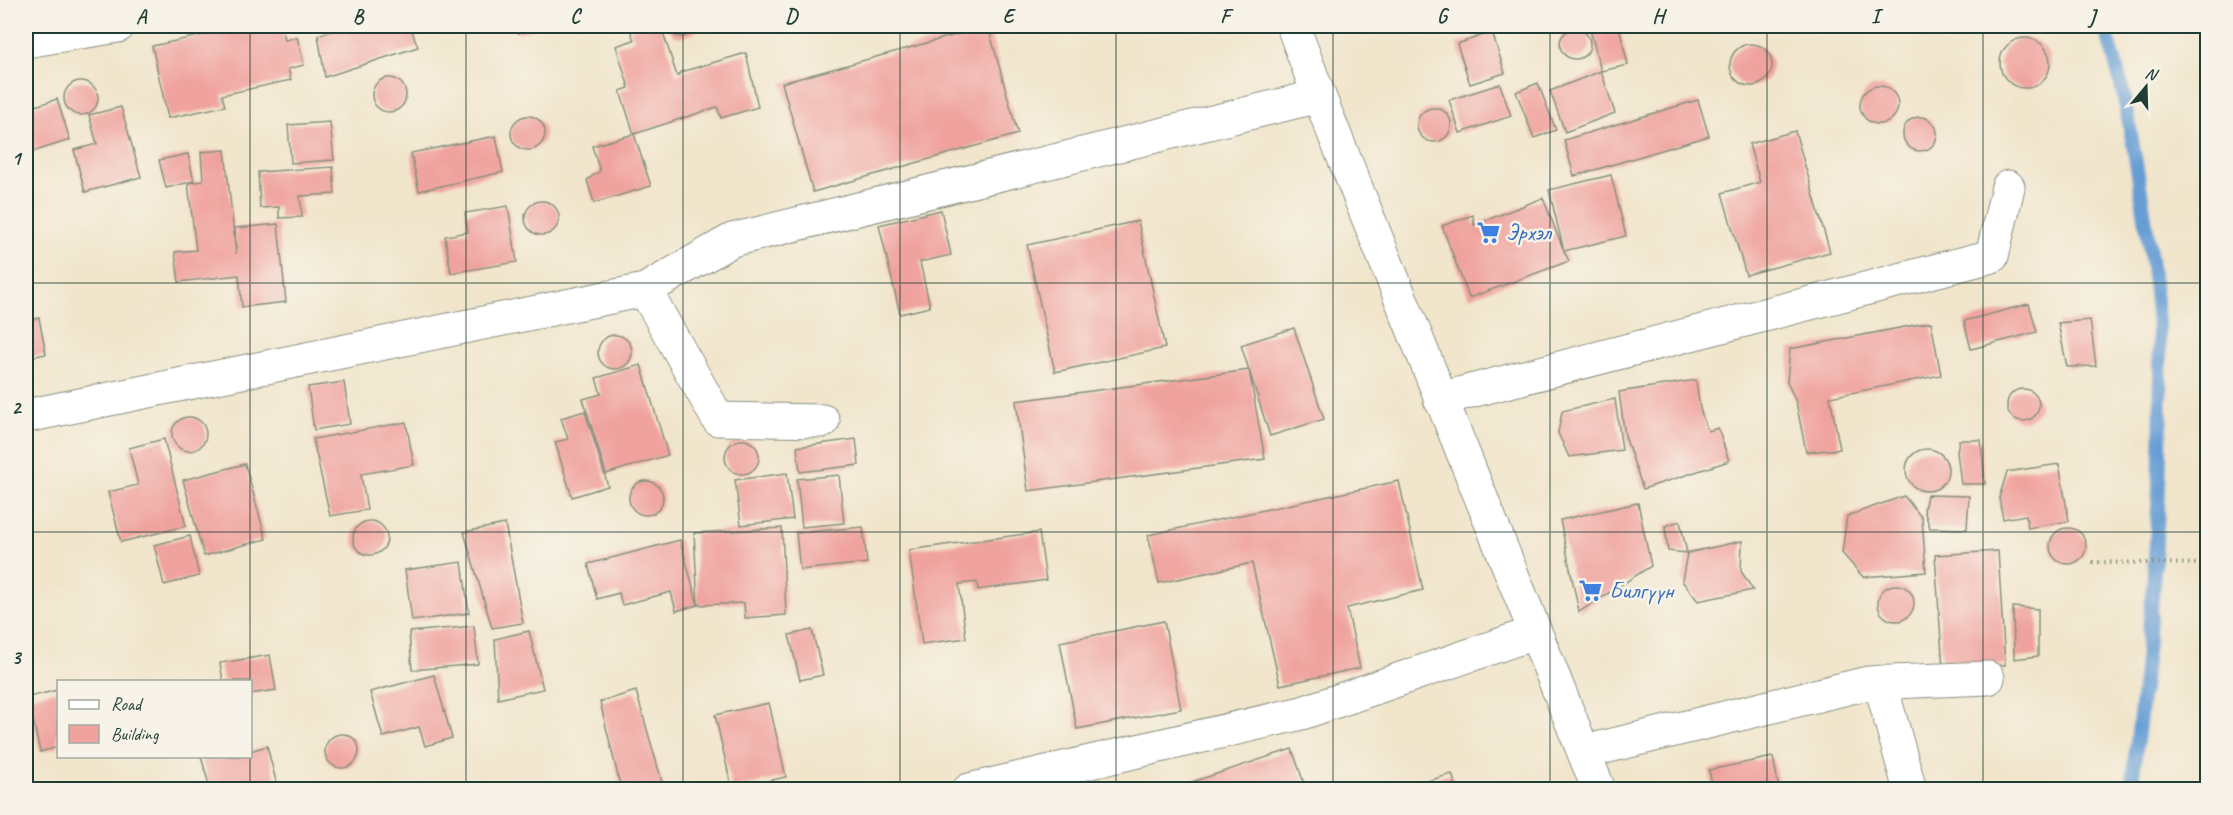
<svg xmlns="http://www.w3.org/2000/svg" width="2233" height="815" viewBox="0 0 2233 815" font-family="Caveat,sans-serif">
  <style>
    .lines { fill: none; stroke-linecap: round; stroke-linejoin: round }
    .stream { stroke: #669ed4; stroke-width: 14 }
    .building { fill: #f0a39e }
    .street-casing { stroke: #889180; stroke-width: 35 }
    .secondary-casing { stroke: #889180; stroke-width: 35 }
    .path { stroke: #889180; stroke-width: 4; stroke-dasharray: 1.5 4.5; stroke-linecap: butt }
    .street { stroke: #fff; stroke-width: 33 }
    .secondary { stroke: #fff; stroke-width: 33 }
    .grid { fill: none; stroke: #1f3d34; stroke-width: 1.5; stroke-opacity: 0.55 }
    .labels { text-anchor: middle; stroke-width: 5; stroke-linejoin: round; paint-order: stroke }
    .shop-label { font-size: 24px; fill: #366cbe; stroke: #f7f3e8; text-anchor: start }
    .neatline { fill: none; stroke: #1f3d34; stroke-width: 2 }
    .grid-label { font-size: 20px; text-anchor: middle; font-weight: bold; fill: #1f3d34 }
  </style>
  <rect width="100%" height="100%" fill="#f7f3e8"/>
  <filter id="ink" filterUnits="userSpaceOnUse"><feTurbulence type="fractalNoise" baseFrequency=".0167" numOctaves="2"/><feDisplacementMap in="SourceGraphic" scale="12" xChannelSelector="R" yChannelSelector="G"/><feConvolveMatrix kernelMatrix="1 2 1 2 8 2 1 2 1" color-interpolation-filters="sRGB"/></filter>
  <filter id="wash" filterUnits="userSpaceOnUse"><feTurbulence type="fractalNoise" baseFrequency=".008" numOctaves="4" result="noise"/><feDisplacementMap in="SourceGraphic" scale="24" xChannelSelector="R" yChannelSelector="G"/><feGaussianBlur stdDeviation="1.35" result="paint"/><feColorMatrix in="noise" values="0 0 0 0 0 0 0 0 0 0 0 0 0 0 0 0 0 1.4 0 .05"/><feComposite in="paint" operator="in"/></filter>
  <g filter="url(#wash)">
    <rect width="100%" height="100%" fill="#f1e5cb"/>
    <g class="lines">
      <path class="stream" d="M 2104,26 C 2122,75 2130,128 2139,180 C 2149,239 2158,300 2160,360 C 2164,503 2149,648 2131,790"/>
    </g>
    <g id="blocks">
      <g class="building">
        <polygon points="245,26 282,26 285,40 297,37 304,65 288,69 291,80 222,95 225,106 168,118 152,46"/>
        <polygon points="346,26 410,26 418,47 325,77 318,35"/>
        <polygon points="516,26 535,26 536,28 518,33"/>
        <polygon points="641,26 661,26 677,76 681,72 746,53 758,107 721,118 717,107 634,134 620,91 629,88 616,46 634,40 630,29"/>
        <polygon points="666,26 699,26 694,33 682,37 675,36"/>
        <polygon points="988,26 1018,134 813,192 782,83"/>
        <polygon points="1604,26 1619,26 1628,65 1601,71 1590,29"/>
        <circle cx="1575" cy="44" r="15"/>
        <polygon points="1492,32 1505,73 1470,84 1457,44"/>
        <circle cx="2025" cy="63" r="25"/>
        <circle cx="1751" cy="65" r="21"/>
        <polygon points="1601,71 1615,113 1565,132 1550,91"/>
        <circle cx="389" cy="95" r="17"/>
        <circle cx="81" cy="98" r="17"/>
        <polygon points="1538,83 1556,130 1534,138 1516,92"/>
        <polygon points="1500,84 1511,116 1460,133 1449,100"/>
        <circle cx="1879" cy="105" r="19"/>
        <polygon points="57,99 70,140 26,154 26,109"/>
        <polygon points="1698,100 1709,136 1574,176 1564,140"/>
        <polygon points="121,107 141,177 85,192 74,150 97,144 89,115"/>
        <circle cx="1434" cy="125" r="17"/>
        <circle cx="528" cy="133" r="17"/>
        <circle cx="1920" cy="134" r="17"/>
        <polygon points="330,122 334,160 291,163 288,125"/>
        <polygon points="1795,131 1830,252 1746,275 1722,193 1760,182 1749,144"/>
        <polygon points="634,134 651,186 594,203 587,180 600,171 592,146"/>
        <polygon points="496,136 503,172 419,191 411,153"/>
        <polygon points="225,150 236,254 235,228 278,224 286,302 242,307 239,275 179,282 175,252 196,250 188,183 203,181 201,152"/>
        <polygon points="188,154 194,181 166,188 159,160"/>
        <polygon points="333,167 335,194 300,196 302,217 279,218 279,207 260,208 258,172"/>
        <polygon points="1611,175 1626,236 1564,251 1569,261 1469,298 1442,226 1473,215 1474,225 1543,198 1564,251 1549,190"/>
        <circle cx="542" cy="218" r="17"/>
        <polygon points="508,206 517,262 451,273 445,236 468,232 465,213"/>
        <polygon points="941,210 951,255 920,262 930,307 900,314 879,225"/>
        <polygon points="1138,221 1165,348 1055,372 1027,245"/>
        <polygon points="2029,304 2037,332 1971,349 1964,321"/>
        <polygon points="39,318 46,354 26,358 26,321"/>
        <polygon points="2090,320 2096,366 2067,367 2058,323"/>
        <polygon points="1931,322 1941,375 1830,397 1840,449 1806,452 1796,402 1787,382 1790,349"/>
        <polygon points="1294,328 1324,419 1270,436 1249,370 1265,459 1028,491 1016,401 1249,370 1241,345"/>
        <circle cx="615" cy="352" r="17"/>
        <polygon points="641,365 668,455 606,474 583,399 601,394 596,378"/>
        <polygon points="1696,380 1700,409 1708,431 1718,428 1729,461 1643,489 1625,436 1619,392"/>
        <polygon points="344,382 350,424 314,430 308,387"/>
        <circle cx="2023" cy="405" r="16"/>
        <polygon points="1615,399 1622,450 1569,457 1558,433 1562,411"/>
        <polygon points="585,411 608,486 572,497 555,442 568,439 561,418"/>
        <circle cx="189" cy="434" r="17"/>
        <polygon points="406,422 414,465 361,474 367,510 330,516 313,439"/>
        <polygon points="164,439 186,526 121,542 108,492 138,485 129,448"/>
        <polygon points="856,439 859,465 800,472 797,447"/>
        <polygon points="1959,440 1981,440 1985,484 1961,484 1957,452"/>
        <circle cx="742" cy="457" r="17"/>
        <circle cx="1927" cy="470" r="21"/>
        <polygon points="245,464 266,539 204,556 183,480"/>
        <polygon points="2059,464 2069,521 2028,528 2026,515 2003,519 1999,498 2007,472"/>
        <polygon points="787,473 793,519 741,525 735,480"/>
        <polygon points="839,475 844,523 802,527 797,479"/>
        <polygon points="1399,481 1423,590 1347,608 1360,668 1280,685 1252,563 1159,583 1148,535"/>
        <circle cx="646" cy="498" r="17"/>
        <polygon points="1927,495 1969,496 1967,529 1930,528 1924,510"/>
        <polygon points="1904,496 1922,518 1926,572 1863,577 1842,553 1847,516"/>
        <polygon points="1638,503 1651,566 1579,612 1560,520"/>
        <polygon points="1680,521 1687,553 1668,551 1665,526"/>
        <circle cx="370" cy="538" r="17"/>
        <polygon points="505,524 523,623 492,628 464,532"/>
        <polygon points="863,527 867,563 800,570 796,533"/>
        <circle cx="2068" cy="546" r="18"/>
        <polygon points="782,528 786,615 745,618 744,603 698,605 694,533"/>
        <polygon points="1039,532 1046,580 978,590 977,582 959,584 966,638 922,644 909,550"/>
        <polygon points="190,536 199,576 164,585 154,545"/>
        <polygon points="680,540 698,605 676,611 671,592 622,605 619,593 597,599 588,564"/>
        <polygon points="1742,541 1741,571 1753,590 1698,601 1682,581 1687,553"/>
        <polygon points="1998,551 2005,665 1943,669 1935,555"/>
        <polygon points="462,562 469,613 412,621 405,570"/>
        <circle cx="1896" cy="603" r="18"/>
        <polygon points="2013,607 2038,609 2038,656 2014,659"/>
        <polygon points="1164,621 1181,709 1077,729 1060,642"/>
        <polygon points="474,626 478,664 412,670 409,632"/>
        <polygon points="812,630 823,675 800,680 789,635"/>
        <polygon points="529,631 543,689 498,699 495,639"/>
        <polygon points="270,655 276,690 250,694 250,681 223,681 220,663"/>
        <polygon points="434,675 452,738 425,746 419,727 383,737 370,692"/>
        <polygon points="58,690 58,747 40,752 28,697"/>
        <polygon points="636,691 664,789 621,789 600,702"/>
        <polygon points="769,703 786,777 732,789 715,715"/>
        <circle cx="342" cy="751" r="17"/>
        <polygon points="267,746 278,789 210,789 201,756 250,756 250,751"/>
        <polygon points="1292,749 1306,789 1188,789 1186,784"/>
        <polygon points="1773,757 1779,789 1713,789 1709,770"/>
        <polygon points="1452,774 1457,789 1414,789 1413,785"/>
      </g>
    </g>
  </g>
  <g filter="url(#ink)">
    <use href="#blocks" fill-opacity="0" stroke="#889180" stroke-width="1.5"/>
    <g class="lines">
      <defs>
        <g id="street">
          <polyline points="26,41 118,26"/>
          <polyline points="645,290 718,419 823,421"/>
          <polyline points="1440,399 1992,256 2008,187"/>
          <polyline points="26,416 645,290 732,240 1319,96"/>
          <polyline points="1880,682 1910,790"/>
          <polyline points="1584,752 1868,683 1988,678"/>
          <polyline points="969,790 1302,713 1534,633"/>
        </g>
        <polyline id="secondary" points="1293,26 1319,96 1599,790"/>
      </defs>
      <use href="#street" class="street-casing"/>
      <use href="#secondary" class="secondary-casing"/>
      <polyline class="path" points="2092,562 2208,564"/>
      <use href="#street" class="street"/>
      <use href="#secondary" class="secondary"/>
    </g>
  </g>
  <path class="grid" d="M 250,26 L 250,682M 466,26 L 466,790M 683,26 L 683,790M 900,26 L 900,790M 1116,26 L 1116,790M 1333,26 L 1333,790M 1550,26 L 1550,790M 1767,26 L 1767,790M 1983,26 L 1983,790M 26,283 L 2208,283M 26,532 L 2208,532M 250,756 L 250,790"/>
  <defs>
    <symbol id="supermarket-bare" viewBox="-9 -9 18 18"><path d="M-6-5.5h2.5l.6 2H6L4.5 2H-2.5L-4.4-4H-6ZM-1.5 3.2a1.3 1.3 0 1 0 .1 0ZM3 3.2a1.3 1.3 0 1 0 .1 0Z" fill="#3f7fe0" stroke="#f7f3e8" stroke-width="2.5" paint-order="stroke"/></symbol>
  </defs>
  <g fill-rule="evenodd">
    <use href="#supermarket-bare" x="1472" y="216" width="33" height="33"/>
    <use href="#supermarket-bare" x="1574" y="574" width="33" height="33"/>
  </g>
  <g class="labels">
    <g class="shop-label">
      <text x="1506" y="240">Эрхэл</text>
      <text x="1609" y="598">Билгүүн</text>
    </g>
  </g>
  <rect width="2233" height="815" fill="none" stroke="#f7f3e8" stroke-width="66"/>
  <rect x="57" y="680" width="195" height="78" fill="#f7f3e8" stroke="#a1aaa0" stroke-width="1.5"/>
  <rect x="69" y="700" width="30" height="9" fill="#ffffff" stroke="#a1aaa0" stroke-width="1.5"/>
  <text x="111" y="710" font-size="18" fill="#1f3d34">Road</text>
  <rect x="69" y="725" width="30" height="18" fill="#f0a39e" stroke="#a1aaa0" stroke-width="1.5"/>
  <text x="111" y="740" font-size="18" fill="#1f3d34">Building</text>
  <g transform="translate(2146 87) rotate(19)" stroke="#f7f3e8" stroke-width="4.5" paint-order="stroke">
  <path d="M0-4.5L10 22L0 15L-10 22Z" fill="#1f3d34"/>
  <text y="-9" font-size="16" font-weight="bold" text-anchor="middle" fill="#1f3d34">N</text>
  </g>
  <rect x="33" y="33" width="2167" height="749" class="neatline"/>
  <g class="grid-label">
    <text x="141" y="23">A</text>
    <text x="358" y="23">B</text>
    <text x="575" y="23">C</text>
    <text x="791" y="23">D</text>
    <text x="1008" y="23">E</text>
    <text x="1225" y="23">F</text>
    <text x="1442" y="23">G</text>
    <text x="1658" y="23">H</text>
    <text x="1875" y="23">I</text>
    <text x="2092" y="23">J</text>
    <text x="16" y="165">1</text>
    <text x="16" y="414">2</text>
    <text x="16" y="664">3</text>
  </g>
</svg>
